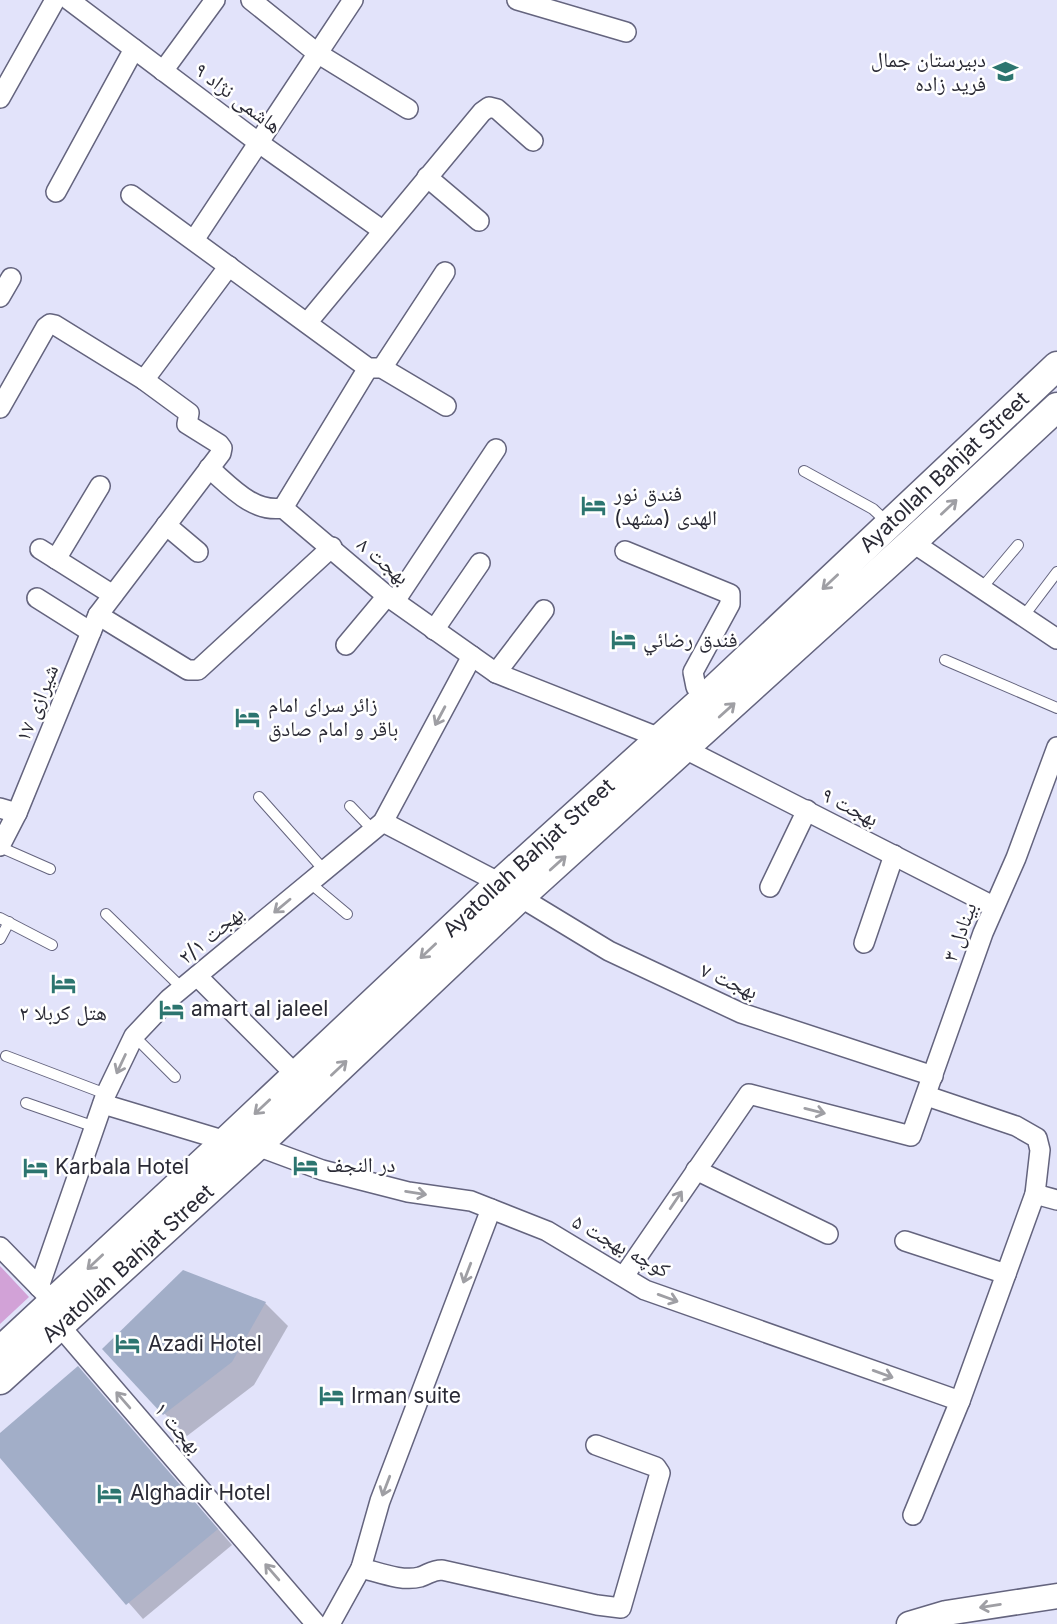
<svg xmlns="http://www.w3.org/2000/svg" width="1057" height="1624" viewBox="0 0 1057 1624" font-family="Inter,'Noto Naskh Arabic',sans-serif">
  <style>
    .green { fill: #d2a2d7 }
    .shadow { fill: #0003 }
    .building { fill: #a2aec8 }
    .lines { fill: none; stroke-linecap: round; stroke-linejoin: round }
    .service-casing { stroke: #64647e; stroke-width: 12 }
    .minor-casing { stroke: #64647e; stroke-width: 22 }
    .tertiary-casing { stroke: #64647e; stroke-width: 27 }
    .secondary-casing { stroke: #64647e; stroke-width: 31 }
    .service { stroke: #fff; stroke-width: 10 }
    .minor { stroke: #fff; stroke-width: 19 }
    .tertiary { stroke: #fff; stroke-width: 24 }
    .secondary { stroke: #fff; stroke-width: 28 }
    .oneway { stroke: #9f9fa4 }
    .labels { text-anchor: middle; stroke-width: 5; stroke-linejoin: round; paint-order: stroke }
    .poi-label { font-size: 21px; fill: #2a2a35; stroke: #fff; text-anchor: start }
    .street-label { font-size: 21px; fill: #2a2a35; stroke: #fff }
  </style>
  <rect width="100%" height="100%" fill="#e2e3fa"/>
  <polygon class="green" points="0,1266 29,1297 0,1324"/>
  <g class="shadow">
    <polygon points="265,1303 288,1326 254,1385 187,1436 164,1413"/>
    <polygon points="78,1368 232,1545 143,1619 0,1456 0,1435"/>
  </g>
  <g class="building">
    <polygon points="183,1270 266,1302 232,1362 163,1415 102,1349"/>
    <polygon points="78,1366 218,1529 126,1605 0,1458 0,1433"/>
  </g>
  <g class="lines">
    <defs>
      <g id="service">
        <polyline points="804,471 873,509 887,522"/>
        <polyline points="981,589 1018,545"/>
        <polyline points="1023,617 1057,572"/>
        <polyline points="945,660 1057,708"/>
        <polyline points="259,797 324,870"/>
        <polyline points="350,806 373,830"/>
        <polyline points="0,847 50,869"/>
        <polyline points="310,883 347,914"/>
        <polyline points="106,914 182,988"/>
        <polyline points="0,918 52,945"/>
        <polyline points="0,939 9,922"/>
        <polyline points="134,1036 175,1077"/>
        <polyline points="6,1056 106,1094"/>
        <polyline points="26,1103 95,1127"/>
      </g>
      <g id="minor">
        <polyline points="69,0 259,143 382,230"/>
        <polyline points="251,0 317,53 408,109"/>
        <polyline points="517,0 626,32"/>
        <polyline points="163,71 215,0"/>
        <polyline points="0,98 55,0"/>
        <polyline points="427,177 479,221"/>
        <polyline points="56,192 134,49"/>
        <polyline points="131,195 368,368 382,368 446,406"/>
        <polyline points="194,240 353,0"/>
        <polyline points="0,297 11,278"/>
        <polyline points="307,323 482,112 489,107 497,109 533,141"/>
        <polyline points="382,368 445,272"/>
        <polyline points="144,380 229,266"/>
        <polyline points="0,408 46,327 50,324 55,325 144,380 189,413 187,424 219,444 222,448 221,453 98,615 17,813 0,846"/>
        <path d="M 209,468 C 231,487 253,513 283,508 L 387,596 L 496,673 L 660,738"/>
        <polyline points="283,508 368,368"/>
        <polyline points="166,525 198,552"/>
        <polyline points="912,542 1057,639"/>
        <polyline points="40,549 113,595"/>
        <polyline points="625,551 730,594 730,604 693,672 696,687 707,696"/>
        <polyline points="56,559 100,486"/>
        <polyline points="37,598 91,632"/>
        <polyline points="395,601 496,449"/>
        <polyline points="98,615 188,670 198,670 332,547"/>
        <polyline points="434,630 480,563"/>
        <polyline points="346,645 387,596"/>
        <polyline points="496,673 544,610"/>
        <polyline points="685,749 993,906"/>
        <polyline points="0,808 17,813"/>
        <polyline points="383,822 500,883"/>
        <polyline points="770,887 807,810"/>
        <polyline points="520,897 609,951 741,1013 933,1076"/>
        <polyline points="864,943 894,855"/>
        <polyline points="197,976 296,1075"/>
        <polyline points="103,1104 226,1141"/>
        <polyline points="257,1146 322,1170 408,1192 471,1201 547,1231 645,1290 960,1401"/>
        <polyline points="696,1170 828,1234"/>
        <polyline points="1035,1194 1057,1200"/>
        <polyline points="905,1241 1006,1274"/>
        <polyline points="0,1247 46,1294"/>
        <polyline points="624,1276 749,1094 911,1136 983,933 1016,858 1057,747"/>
        <polyline points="39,1287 106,1094 134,1036 169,999 383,822 472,656"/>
        <polyline points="59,1325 316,1624"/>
        <polyline points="913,1515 960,1401 1035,1194 1040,1150 1037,1138 1016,1126 927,1096"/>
        <path d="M 361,1568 C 378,1572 402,1582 420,1577 C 429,1574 432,1570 442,1570 L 597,1605 L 621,1608 L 660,1473 L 656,1467 L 596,1445"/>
        <polyline points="330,1624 361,1568 380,1501 491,1209"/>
      </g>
      <polyline id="tertiary" points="909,1624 946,1613 1057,1596"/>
      <g id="secondary">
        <path id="s1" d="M 0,1351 L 226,1141 L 500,883 L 707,696 L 1057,366"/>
        <path id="s2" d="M 0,1380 L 257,1146 L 520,897 L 912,542 L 1057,407"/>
      </g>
    </defs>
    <use href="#service" class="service-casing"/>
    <use href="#minor" class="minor-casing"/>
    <use href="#tertiary" class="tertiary-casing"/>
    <use href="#secondary" class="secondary-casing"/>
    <use href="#service" class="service"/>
    <use href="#minor" class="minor"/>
    <use href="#tertiary" class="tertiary"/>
    <use href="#secondary" class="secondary"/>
  </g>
  <defs><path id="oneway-shaft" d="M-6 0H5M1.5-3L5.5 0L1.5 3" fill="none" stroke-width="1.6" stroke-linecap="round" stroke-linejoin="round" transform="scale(1.75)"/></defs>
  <g class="oneway">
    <use href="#oneway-shaft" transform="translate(949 507) rotate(-43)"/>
    <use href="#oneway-shaft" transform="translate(830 582) rotate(137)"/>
    <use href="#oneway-shaft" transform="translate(727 710) rotate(-42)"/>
    <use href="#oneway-shaft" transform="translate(440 716) rotate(118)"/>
    <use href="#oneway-shaft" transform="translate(558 863) rotate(-42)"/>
    <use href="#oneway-shaft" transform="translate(282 906) rotate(140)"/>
    <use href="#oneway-shaft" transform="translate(428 951) rotate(137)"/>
    <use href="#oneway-shaft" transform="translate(121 1064) rotate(115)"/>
    <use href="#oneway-shaft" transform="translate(339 1068) rotate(-43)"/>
    <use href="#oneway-shaft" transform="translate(262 1107) rotate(137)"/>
    <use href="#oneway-shaft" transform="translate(815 1111) rotate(14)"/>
    <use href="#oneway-shaft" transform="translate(416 1193) rotate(9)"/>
    <use href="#oneway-shaft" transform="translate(676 1200) rotate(-56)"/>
    <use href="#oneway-shaft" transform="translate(95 1262) rotate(137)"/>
    <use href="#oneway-shaft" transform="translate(467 1273) rotate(111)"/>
    <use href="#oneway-shaft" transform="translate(668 1298) rotate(20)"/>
    <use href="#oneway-shaft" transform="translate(883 1374) rotate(20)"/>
    <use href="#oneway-shaft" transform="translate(123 1400) rotate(-131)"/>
    <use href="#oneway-shaft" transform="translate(386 1486) rotate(111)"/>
    <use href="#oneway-shaft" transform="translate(272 1572) rotate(-131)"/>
    <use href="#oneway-shaft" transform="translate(990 1606) rotate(171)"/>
  </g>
  <defs>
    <symbol id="school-bare" viewBox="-9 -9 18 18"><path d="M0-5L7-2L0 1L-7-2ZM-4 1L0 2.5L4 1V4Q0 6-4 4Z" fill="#2c756f" stroke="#fff" stroke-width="2.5" paint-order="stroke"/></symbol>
    <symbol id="hotel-bare" viewBox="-9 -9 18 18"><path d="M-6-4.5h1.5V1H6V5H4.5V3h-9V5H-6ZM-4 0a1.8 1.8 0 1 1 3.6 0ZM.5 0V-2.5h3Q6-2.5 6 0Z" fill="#2c756f" stroke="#fff" stroke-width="2.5" paint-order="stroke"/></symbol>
  </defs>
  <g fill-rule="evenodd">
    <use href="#school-bare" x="988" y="54" width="35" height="35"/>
    <use href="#hotel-bare" x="576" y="488" width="35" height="35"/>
    <use href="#hotel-bare" x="606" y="622" width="35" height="35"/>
    <use href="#hotel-bare" x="230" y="700" width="35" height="35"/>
    <use href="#hotel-bare" x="46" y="966" width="35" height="35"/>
    <use href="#hotel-bare" x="154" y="992" width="35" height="35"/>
    <use href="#hotel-bare" x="288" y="1148" width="35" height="35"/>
    <use href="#hotel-bare" x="18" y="1150" width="35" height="35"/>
    <use href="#hotel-bare" x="110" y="1326" width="35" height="35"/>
    <use href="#hotel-bare" x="314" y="1378" width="35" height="35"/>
    <use href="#hotel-bare" x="92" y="1476" width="35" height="35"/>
  </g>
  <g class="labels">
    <g class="poi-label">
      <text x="986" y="67" text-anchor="end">دبیرستان جمال<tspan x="986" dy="24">فرید زاده</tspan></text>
      <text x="614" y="501">فندق نور<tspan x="614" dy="24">الهدى (مشهد)</tspan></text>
      <text x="643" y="647">فندق رضائي</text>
      <text x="268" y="712">زائر سرای امام<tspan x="268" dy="24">باقر و امام صادق</tspan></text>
      <text x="191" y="1016">amart al jaleel</text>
      <text x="63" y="1020" text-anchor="middle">هتل کربلا ۲</text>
      <text x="326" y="1172">در النجف</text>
      <text x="55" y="1174">Karbala Hotel</text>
      <text x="148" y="1351">Azadi Hotel</text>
      <text x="351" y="1403">Irman suite</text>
      <text x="130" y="1500">Alghadir Hotel</text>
    </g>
    <g class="street-label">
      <text transform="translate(238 98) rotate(37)" y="7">هاشمی نژاد ۹</text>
      <text dy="7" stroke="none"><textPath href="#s1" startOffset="1290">Ayatollah Bahjat Street</textPath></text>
      <text transform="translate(383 561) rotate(40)" y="7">بهجت ۸</text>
      <text transform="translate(37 703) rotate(-68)" y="7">شیرازی ۱۷</text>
      <text transform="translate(850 807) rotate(27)" y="7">بهجت ۹</text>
      <text dy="7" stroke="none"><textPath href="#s1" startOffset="723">Ayatollah Bahjat Street</textPath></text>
      <text transform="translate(960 932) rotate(-70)" y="7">بینادل ۳</text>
      <text transform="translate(211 935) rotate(-40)" y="7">بهجت ۲/۱</text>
      <text transform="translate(729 981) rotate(24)" y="7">بهجت ۷</text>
      <text transform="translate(621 1246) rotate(29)" y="7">کوچه بهجت ۵</text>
      <text dy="7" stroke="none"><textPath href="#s2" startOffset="173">Ayatollah Bahjat Street</textPath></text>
      <text transform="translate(178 1428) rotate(49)" y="7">بهجت ۱</text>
    </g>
  </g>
</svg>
